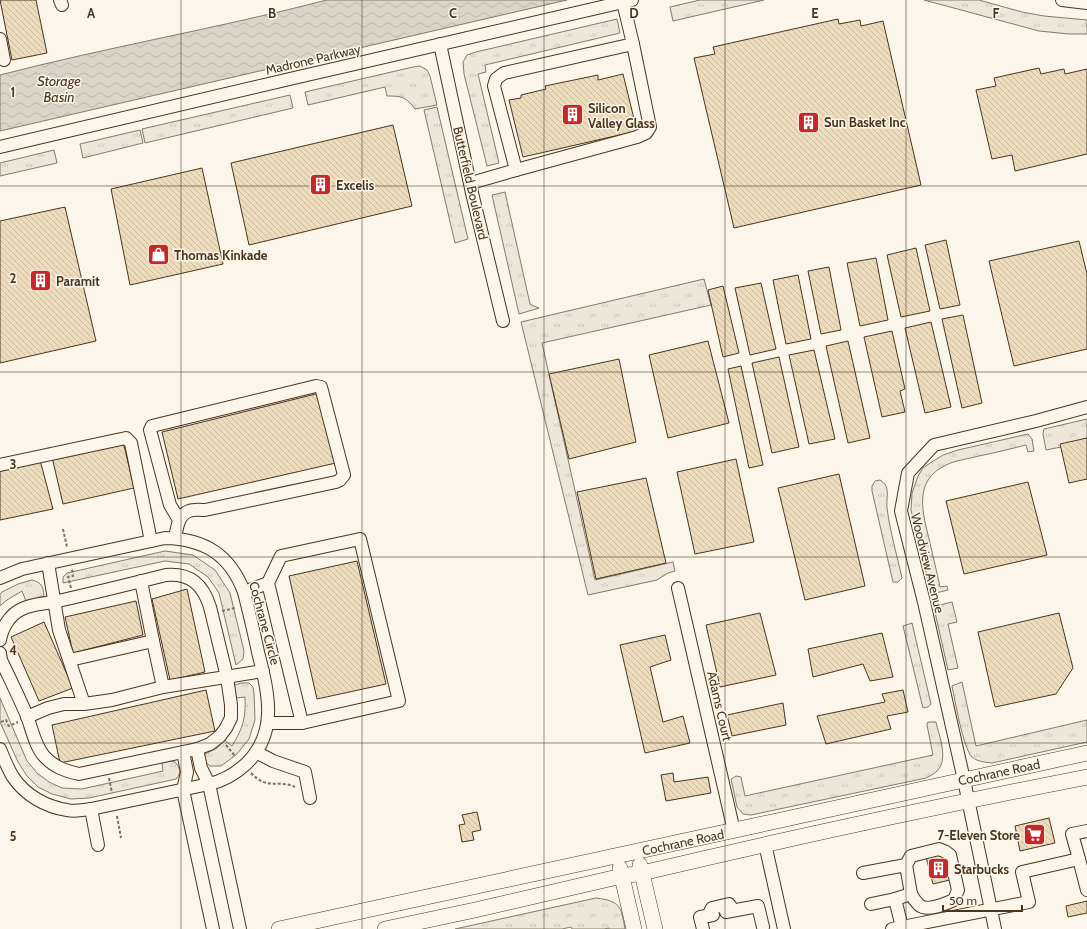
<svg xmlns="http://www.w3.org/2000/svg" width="1087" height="929" viewBox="0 0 1087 929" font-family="Cabin,sans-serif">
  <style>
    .grass { fill: url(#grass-tufts); stroke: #887966 }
    .water { fill: url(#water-waves); stroke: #887966 }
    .building { fill: url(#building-back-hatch); stroke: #4a3520 }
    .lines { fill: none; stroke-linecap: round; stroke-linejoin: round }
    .minor-casing { stroke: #4a3520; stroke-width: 14 }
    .major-casing { stroke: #4a3520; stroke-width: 16 }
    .path { stroke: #7f6f5c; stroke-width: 2; stroke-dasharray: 3 2; stroke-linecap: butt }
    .minor { stroke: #fbf6e9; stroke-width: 12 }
    .major { stroke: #fbf6e9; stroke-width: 15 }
    .grid { fill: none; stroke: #4a3520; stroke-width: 1; stroke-opacity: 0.55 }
    .labels { text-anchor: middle; stroke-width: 3; stroke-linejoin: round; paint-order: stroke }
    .street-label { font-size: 13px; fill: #4a3520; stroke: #fbf6e9 }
    .poi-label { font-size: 13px; font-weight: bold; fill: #4a3520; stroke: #fbf6e9; text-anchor: start }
    .water-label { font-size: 14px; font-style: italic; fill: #4a3520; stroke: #fbf6e9 }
    .grid-label { font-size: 13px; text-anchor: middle; font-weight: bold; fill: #4a3520; stroke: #fbf6e9; stroke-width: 3; stroke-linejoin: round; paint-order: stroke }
  </style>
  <defs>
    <pattern id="grass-tufts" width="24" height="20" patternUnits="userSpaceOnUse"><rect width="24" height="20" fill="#ede6d9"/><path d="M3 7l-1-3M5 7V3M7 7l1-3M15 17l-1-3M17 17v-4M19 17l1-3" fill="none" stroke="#cdc6ba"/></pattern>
    <pattern id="water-waves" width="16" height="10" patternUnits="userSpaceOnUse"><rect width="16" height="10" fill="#dcd4c6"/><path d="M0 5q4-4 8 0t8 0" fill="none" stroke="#beb7aa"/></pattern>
    <pattern id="building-back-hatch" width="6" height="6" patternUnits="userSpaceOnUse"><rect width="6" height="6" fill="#ecdcbc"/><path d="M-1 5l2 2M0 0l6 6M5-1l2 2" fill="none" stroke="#ccbda1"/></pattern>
  </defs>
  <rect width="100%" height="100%" fill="#fbf6e9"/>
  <g class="grass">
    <polygon points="700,0 764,0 673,21 670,7"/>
    <polygon points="924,0 979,0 1022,12 1044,16 1087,20 1087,34 1069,34 1039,31"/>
    <polygon points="617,19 620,33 485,65 486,72 478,74 499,163 487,166 464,74 463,62 467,55 476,52"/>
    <path d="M 420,66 L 427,70 L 430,76 L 437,105 L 415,109 C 406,97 402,96 387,96 L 385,87 L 308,105 L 305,92 L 413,67 Z"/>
    <polygon points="290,95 293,108 145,143 142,129"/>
    <polygon points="437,107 468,239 455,243 424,110"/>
    <polygon points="140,130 143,143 83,158 80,144"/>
    <polygon points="54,150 57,163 0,176 0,163"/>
    <polygon points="505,192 530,304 534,306 539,308 519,314 492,195"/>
    <polygon points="704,279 711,305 542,343 595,580 673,562 675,571 668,573 657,580 588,595 521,322"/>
    <polygon points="1087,419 1087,438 1061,447 1046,450 1043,434 1044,429"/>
    <path d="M 1028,434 L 1032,439 L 1034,451 L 1028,452 L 1026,445 C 1010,449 994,453 979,456 C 968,459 956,460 946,465 C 912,481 923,514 930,543 C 933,557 937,572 940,587 L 947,586 L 948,590 L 936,593 L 931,593 L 911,510 L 912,493 L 918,476 L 923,468 L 930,463 L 943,455 L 958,450 Z"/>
    <path d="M 880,480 C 891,486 886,497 887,508 C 890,532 897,555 902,578 L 898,582 L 893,582 L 872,491 L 872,486 L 875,481 Z"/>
    <polygon points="165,551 193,555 215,570 230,593 244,651 243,659 236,665 219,593 208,577 189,564 165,561 63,583 63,577 67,573"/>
    <path d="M 32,580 C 42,583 43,586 44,596 L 26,601 L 22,591 L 7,600 L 0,606 L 0,594 L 2,592 L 18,584 Z"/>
    <polygon points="952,602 957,622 948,624 958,668 948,670 934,608 936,606"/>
    <polygon points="912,623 931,704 928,707 923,708 903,626"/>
    <path d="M 962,682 L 976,746 L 1087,720 L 1087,742 L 992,763 C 985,762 978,762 972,757 C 963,748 955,700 952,686 Z"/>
    <path d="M 241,683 L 249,683 L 253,687 L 254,694 L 255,720 L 249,739 L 236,755 L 221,766 L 210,766 L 203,760 L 203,755 L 217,748 L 224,740 L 232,746 C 243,728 246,718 245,697 L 236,698 L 233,691 L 235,685 Z"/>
    <path d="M 0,698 L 27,761 L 37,773 L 49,782 L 62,788 L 82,789 L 163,771 L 162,763 L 170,761 L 175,762 C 180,768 182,773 176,779 L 89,798 L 71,799 L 52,794 L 38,787 L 27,776 L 18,762 L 0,722 Z"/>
    <path d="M 929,722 L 936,722 C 939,736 949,759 937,771 C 934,774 930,776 926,778 L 751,815 L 743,814 L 737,807 L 731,779 L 736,776 L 741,777 L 745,796 L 933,755 L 927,725 L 927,723 Z"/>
    <path d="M 596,898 C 621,901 621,907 625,929 L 609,929 L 609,928 L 604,929 L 572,929 L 571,927 L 562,929 L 455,929 Z"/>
  </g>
  <path class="water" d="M 327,0 L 567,0 L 0,131 L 0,75 C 108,47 219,28 327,0 Z"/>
  <g class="building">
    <polygon points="0,0 36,0 47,53 12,60"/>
    <polygon points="838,19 839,24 860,20 861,26 883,21 921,185 734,228 694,58 715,54 713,47"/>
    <polygon points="1039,68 1041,74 1064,69 1065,74 1087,69 1087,154 1015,171 1012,155 992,159 976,90 996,86 994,78"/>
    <polygon points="623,74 637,131 523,157 509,100 521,98 521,95 546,89 545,86 598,75 598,80"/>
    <polygon points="393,125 412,206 249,245 231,163"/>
    <polygon points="202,168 223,264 130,285 111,189"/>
    <polygon points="65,207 96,341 0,363 0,221"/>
    <polygon points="946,240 960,305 940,309 925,245"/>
    <polygon points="1079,241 1087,274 1087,349 1014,366 989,261"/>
    <polygon points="916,248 930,311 901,317 887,255"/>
    <polygon points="876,258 888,320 860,326 847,263"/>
    <polygon points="829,267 841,330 821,334 808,271"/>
    <polygon points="798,275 811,339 786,344 773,280"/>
    <polygon points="761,283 776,349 750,355 735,288"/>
    <polygon points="723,286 739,353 723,357 708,290"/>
    <polygon points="963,315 982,403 962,408 942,319"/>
    <polygon points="931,322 951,407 925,413 905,328"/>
    <polygon points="892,331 905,389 900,391 905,412 882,417 864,337"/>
    <polygon points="708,341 729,423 668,438 649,355"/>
    <polygon points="848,341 870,438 848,443 826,346"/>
    <polygon points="814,350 835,439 809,444 789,355"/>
    <polygon points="779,357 799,447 772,453 752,363"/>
    <polygon points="619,359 636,442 569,459 549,374"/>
    <polygon points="741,366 763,465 749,468 728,369"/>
    <polygon points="320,393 336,463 178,499 162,432"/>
    <polygon points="1087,438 1087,479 1069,483 1060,444"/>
    <polygon points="123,441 134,488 63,504 52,457"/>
    <polygon points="736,459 754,542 695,554 677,472"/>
    <polygon points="40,460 53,509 0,520 0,469"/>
    <polygon points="839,474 865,586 805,600 778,488"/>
    <polygon points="646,478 666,563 596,579 577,492"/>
    <polygon points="1028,482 1047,555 964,574 946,501"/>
    <polygon points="357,561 386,684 317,699 289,576"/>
    <polygon points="187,589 205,672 170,680 152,599"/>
    <polygon points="136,601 143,635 73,653 65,617"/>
    <polygon points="760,613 776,675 720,687 706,625"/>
    <polygon points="1059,613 1073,668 1056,694 995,707 978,632"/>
    <polygon points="44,622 73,688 39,701 11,637"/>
    <polygon points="882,633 893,677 870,681 863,664 813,677 808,649"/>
    <polygon points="665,635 671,660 650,667 663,722 683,716 690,743 645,753 620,645"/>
    <polygon points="206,690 215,731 60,763 52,725"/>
    <polygon points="903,690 908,712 887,716 891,729 826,744 817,716 885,702 882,694"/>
    <polygon points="783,703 786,725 732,736 727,715"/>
    <polygon points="673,773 674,782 708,777 711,793 666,801 661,775"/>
    <polygon points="477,812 481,830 472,832 474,840 462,842 459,825 465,824 462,815"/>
    <polygon points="1049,818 1055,843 1020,851 1015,826"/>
    <polygon points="944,853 950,880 933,884 926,857"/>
    <polygon points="1087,901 1087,913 1068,917 1066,906"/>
  </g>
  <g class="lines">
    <defs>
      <g id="minor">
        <polyline points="60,0 62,5"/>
        <polyline points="1062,0 1087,3"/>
        <polyline points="0,39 4,60"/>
        <polyline points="440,44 472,193 503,321"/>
        <polyline points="0,147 294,78 632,0"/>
        <polyline points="516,170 637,137 646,133 650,127 633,44"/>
        <polyline points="471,183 516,170 494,86 496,79 504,73 633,44 623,2"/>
        <polyline points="0,465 126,438 131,443 151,541"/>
        <path d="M 175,538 C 177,528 178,515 189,511 C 194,509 201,510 205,510 L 336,482 L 340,480 L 344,475 L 321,387 L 316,386 L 152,426 L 150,430 L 170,505 L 179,520"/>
        <polygon points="360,539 399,701 302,723 268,583 281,556"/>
        <polyline points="48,563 59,630 84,704"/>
        <path d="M 0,578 L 22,569 L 165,538 C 205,539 230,555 244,592 C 249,612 254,632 258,652 C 268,692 279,732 246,764 C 235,774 223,781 209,784 L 91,809 C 83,810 75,812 67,810 C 46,807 25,795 13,777 C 8,769 4,759 0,749"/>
        <polyline points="141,581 153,641 163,687"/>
        <polyline points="678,588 734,831"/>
        <polyline points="244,592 268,583"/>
        <path d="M 0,640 C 2,628 10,614 22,609 C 33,603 46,604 58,601 C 94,593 130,584 166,575 C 191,573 203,585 210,607 L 227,677 L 231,705 L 231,718 L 226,728 L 220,736 L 210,744 L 197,749 L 79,774 C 65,771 54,767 44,756 C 35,746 32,729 27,716 C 19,697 10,679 1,660 L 0,653"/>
        <polyline points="70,660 153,641"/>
        <polyline points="27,717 48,708 64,704 84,704 112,700 163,687 263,671"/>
        <polyline points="268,723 302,723"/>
        <polyline points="197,749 201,768 209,784 240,929"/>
        <polyline points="183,752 187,772 183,790 213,929"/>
        <polyline points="256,752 273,761 305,772 310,798"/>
        <polyline points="91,809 98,845"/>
        <polyline points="765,844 784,929"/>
        <polyline points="1079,859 1087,890"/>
        <path d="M 906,865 L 911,856 L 939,849 L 946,852 L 950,855 L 958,890 L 954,900 C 945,904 927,912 919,905 C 916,902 913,898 911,894"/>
        <polyline points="863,873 906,865 911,894 895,899 902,927"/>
        <polyline points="871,904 895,899"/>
        <polyline points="726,912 758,906 763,927"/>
        <polyline points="708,916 712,908 729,904 733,910"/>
        <polyline points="703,929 700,917 713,915"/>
        <polyline points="892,929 1029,902 1022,872 1079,859 1072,834 1087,831"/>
        <polyline points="995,929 964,780 924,602 901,511 908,473 934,445 1036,421 1087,407"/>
      </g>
      <g id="major">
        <polyline points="640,865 655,929"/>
        <polyline points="620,868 634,929"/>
        <polyline points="279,929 772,822 1087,753"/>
        <path d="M 385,929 L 475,910 L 622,876 L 642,873 C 790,838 938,806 1087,777"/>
      </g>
    </defs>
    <use href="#minor" class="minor-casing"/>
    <use href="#major" class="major-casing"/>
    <g class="path">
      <polyline points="63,529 67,547"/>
      <polyline points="71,588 68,577 73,576 72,569"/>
      <polyline points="222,611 235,608"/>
      <polyline points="1,722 6,720 9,726 18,722"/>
      <polyline points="226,745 235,756"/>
      <path d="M 251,773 C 268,791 278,779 295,787"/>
      <polyline points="109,778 112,793"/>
      <polyline points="117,816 121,838"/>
    </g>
    <use href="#minor" class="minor"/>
    <use href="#major" class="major"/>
  </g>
  <path class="grid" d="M 181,0 L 181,929M 362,0 L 362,929M 544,0 L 544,929M 725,0 L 725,929M 906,0 L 906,929M 0,186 L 1087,186M 0,372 L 1087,372M 0,557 L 1087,557M 0,743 L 1087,743"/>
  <defs>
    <symbol id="building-square" viewBox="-11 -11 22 22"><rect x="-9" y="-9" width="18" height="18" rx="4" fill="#c62828" stroke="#fbf6e9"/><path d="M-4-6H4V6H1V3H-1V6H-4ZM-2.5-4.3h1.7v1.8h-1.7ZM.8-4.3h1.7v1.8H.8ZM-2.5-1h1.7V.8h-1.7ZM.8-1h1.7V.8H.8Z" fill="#fff"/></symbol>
    <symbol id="shop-square" viewBox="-11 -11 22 22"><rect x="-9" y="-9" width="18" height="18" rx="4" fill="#c62828" stroke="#fbf6e9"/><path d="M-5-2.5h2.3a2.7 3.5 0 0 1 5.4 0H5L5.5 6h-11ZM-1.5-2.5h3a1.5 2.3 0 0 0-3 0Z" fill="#fff"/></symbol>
    <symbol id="supermarket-square" viewBox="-11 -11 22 22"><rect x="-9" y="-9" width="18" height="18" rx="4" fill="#c62828" stroke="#fbf6e9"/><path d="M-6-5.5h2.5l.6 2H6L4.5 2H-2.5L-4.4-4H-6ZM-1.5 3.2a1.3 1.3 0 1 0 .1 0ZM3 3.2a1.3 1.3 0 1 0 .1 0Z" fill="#fff"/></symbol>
  </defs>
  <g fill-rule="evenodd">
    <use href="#building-square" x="560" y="102" width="25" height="25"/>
    <use href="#building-square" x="796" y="110" width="25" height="25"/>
    <use href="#building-square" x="308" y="172" width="25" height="25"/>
    <use href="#shop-square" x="146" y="242" width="25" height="25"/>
    <use href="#building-square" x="28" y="268" width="25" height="25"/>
    <use href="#supermarket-square" x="1022" y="822" width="25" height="25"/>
    <use href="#building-square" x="926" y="856" width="25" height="25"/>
  </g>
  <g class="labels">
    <g class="street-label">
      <text transform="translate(313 59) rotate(-13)" y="5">Madrone Parkway</text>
      <text transform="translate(471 183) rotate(77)" y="5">Butterfield Boulevard</text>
      <text transform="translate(928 563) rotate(76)" y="5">Woodview Avenue</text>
      <text transform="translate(265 623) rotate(75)" y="5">Cochrane Circle</text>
      <text transform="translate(720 706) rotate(77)" y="5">Adams Court</text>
      <text transform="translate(999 772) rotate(-12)" y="5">Cochrane Road</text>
      <text transform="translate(683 842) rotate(-12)" y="5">Cochrane Road</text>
    </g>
    <g class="poi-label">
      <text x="588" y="113">Silicon<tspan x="588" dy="15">Valley Glass</tspan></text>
      <text x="824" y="127">Sun Basket Inc</text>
      <text x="336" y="190">Excelis</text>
      <text x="174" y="260">Thomas Kinkade</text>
      <text x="56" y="286">Paramit</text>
      <text x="1020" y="840" text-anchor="end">7-Eleven Store</text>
      <text x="954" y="874">Starbucks</text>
    </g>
    <g class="water-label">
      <text x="59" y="86">Storage<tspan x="59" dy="16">Basin</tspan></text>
    </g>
  </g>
  <g class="grid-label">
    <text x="91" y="18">A</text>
    <text x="272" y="18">B</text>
    <text x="453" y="18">C</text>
    <text x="634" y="18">D</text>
    <text x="815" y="18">E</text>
    <text x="996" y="18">F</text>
    <text x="13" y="97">1</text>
    <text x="13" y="283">2</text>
    <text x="13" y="469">3</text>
    <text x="13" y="655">4</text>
    <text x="13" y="841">5</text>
  </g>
  <path d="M943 905v6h79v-6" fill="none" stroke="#4a3520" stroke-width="2"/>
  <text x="949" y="905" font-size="12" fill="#4a3520" stroke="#fbf6e9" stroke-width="3" paint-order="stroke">50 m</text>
</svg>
